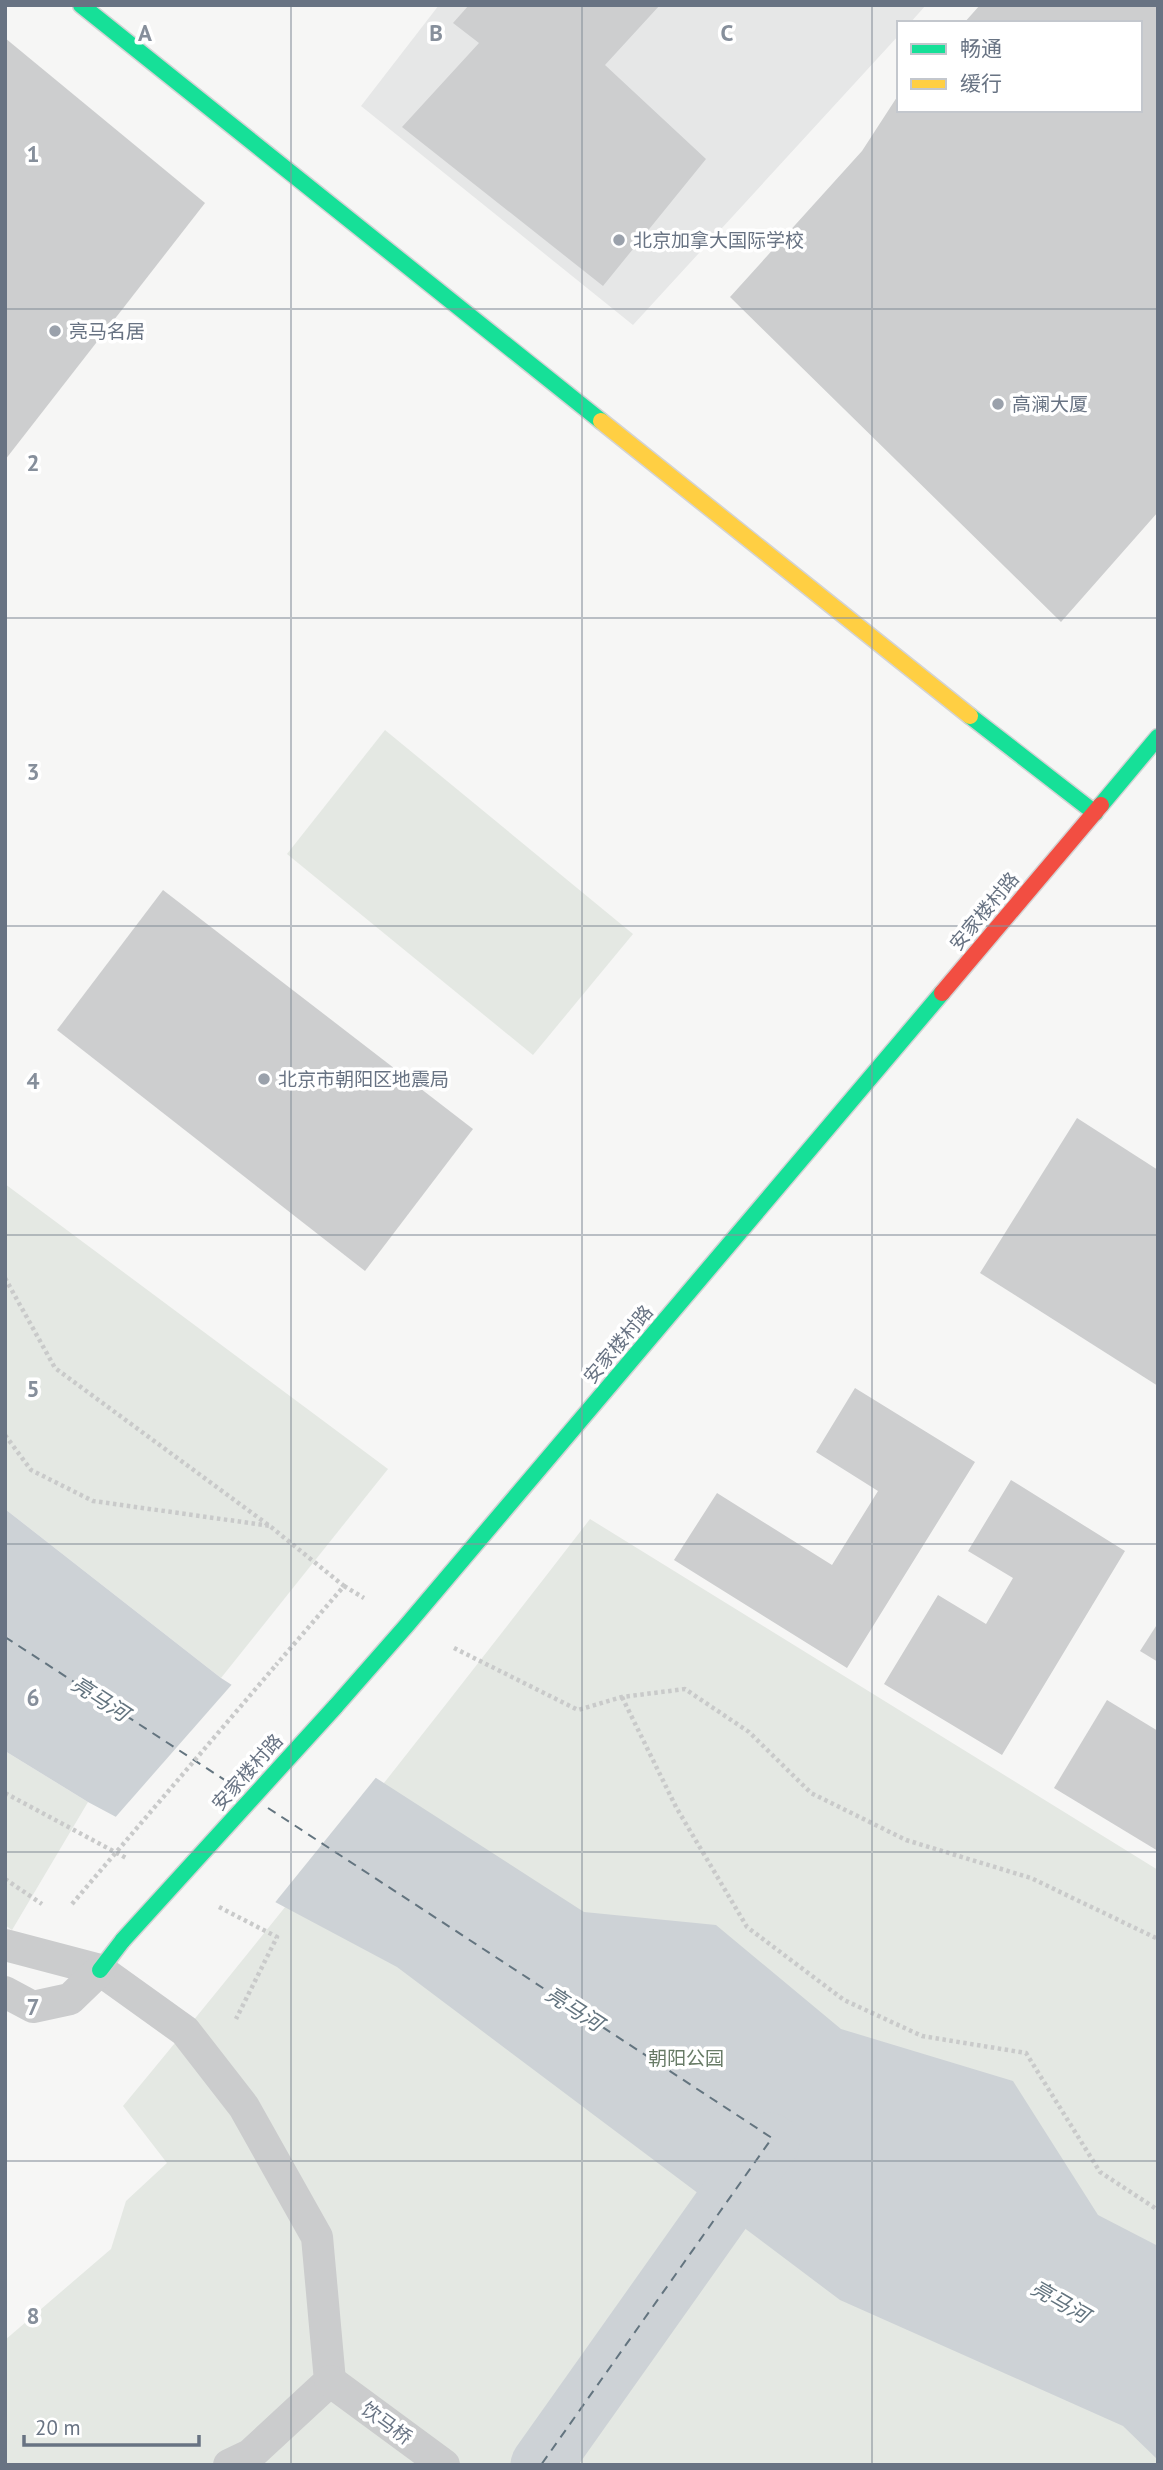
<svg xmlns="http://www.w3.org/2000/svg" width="1163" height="2470" viewBox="0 0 1163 2470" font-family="'PT Sans','Noto Sans SC',sans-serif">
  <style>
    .built { fill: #e6e7e7 }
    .green { fill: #e4e8e3 }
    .water { fill: #cdd2d6 }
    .pier { fill: #f6f6f5 }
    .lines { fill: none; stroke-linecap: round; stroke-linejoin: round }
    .canal { stroke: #cdd2d6; stroke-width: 61 }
    .ferry { stroke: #63747f; stroke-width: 2; stroke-dasharray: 9 7; stroke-linecap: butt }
    .building { fill: #cdcecf }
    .fast-casing { stroke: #d3d3d4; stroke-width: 19 }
    .slow-casing { stroke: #d3d3d4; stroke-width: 19 }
    .jam-casing { stroke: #d3d3d4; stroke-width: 19 }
    .path { stroke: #c9caca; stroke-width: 4.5; stroke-dasharray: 3.5 3.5; stroke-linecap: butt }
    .lane { stroke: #cbcccd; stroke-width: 32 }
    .fast { stroke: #16e098; stroke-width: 16 }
    .slow { stroke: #ffcf43; stroke-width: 16 }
    .jam { stroke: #f24e42; stroke-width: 16 }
    .fast-bridge-casing { stroke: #d3d3d4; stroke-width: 19; stroke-linecap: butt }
    .path-bridge { stroke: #c9caca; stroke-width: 4.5; stroke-dasharray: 3.5 3.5; stroke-linecap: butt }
    .fast-bridge { stroke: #16e098; stroke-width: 16 }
    .grid { fill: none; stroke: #868f9b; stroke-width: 2; stroke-opacity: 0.55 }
    .poi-dot { fill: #9aa1ab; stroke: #fff; stroke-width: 2.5 }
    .labels { text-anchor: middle; stroke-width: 7; stroke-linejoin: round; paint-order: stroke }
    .poi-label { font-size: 19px; fill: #687383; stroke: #fff; text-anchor: start }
    .street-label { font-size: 19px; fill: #687383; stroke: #fff }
    .park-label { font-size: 19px; fill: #687b66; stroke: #fff }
    .water-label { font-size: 21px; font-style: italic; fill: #63747f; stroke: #fff }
    .grid-label { font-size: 23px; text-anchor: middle; font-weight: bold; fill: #868f9b; stroke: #fff; stroke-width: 7; stroke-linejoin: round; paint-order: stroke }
  </style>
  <rect width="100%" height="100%" fill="#f6f6f5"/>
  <polygon class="built" points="439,5 926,5 910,23 899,23 899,35 633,325 361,106"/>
  <g class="green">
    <polygon points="385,730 633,934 533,1055 287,854"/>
    <polygon points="5,1184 388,1469 221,1678 5,1509"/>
    <path d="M 590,1519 L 1158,1870 L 1158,2465 L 5,2465 L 5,2340 L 111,2249 L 126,2201 L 167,2163 L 123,2106 C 283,1913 437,1717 590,1519 Z"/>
    <polygon points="5,1751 88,1802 12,1930 5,1925"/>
  </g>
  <polygon class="water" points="5,1509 221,1678 584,1912 716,1925 841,2029 1013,2081 1098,2215 1158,2246 1158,2460 1123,2426 840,2300 397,1967 88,1802 5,1751"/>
  <polygon class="pier" points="234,1682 378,1775 273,1905 113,1820"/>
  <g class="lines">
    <polyline class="canal" points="541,2465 769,2143"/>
    <g class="ferry">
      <polyline points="5,1637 237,1788"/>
      <polyline points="268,1808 772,2138 541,2465"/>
    </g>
  </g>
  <g class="building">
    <polygon points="469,5 660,5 605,65 706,159 603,286 402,127 479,43 453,23"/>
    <polygon points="980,5 1158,5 1158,512 1061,622 730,297 862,151 899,94 899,110 1140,110 1140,23 964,23"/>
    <polygon points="5,38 205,203 5,460"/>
    <polygon points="163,890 473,1129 365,1271 57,1030"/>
    <polygon points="1077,1118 1158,1170 1158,1386 980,1273"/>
    <polygon points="855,1388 975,1462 847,1668 674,1560 717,1493 832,1565 878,1491 816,1452"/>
    <polygon points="1011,1480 1125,1551 1002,1755 884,1684 938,1595 986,1624 1013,1578 968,1551"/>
    <polygon points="1158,1623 1158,1662 1140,1651"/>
    <polygon points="1107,1700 1158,1731 1158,1851 1054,1788"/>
  </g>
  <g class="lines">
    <defs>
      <g id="fast">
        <polyline points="81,5 601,421"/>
        <polyline points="970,716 1095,813"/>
        <polyline points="1101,805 1158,737"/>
        <polyline points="335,1707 407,1625 942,993"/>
        <polyline points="100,1970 123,1940"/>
      </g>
      <polyline id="slow" points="601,421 970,716"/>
      <polyline id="jam" points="942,993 1101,805"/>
    </defs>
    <use href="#fast" class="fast-casing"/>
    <use href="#slow" class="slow-casing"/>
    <use href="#jam" class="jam-casing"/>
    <g class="path">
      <polyline points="5,1278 55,1368 271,1527 344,1586 276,1665"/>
      <polyline points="5,1435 31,1470 93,1501 271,1526"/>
      <polyline points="344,1586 364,1598"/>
      <polyline points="454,1648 578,1710 622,1697 685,1689 749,1732 811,1793 906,1840 1031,1878 1158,1939"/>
      <polyline points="622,1697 676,1807 747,1927 844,2000 922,2036 1026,2053 1100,2172 1158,2210"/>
      <polyline points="5,1793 128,1859"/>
      <polyline points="5,1879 42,1904"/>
      <polyline points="219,1907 277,1937 236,2019"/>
    </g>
    <g class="lane">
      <polyline points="5,1945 100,1970 185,2031 244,2107 317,2237 330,2381 250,2455 229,2465"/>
      <polyline points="5,1992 33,2007 70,1999 100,1970"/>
      <polyline points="330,2381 444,2465"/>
    </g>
    <use href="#fast" class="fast"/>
    <use href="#slow" class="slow"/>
    <use href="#jam" class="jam"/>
    <defs>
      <polyline id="fast-bridge" points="123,1940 335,1707"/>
    </defs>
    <use href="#fast-bridge" class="fast-bridge-casing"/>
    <polyline class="path-bridge" points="72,1904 276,1665"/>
    <use href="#fast-bridge" class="fast-bridge"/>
  </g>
  <path class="grid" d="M 291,5 L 291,2465M 582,5 L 582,2465M 872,5 L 872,2465M 5,309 L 1158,309M 5,618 L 1158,618M 5,926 L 1158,926M 5,1235 L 1158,1235M 5,1544 L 1158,1544M 5,1852 L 1158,1852M 5,2161 L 1158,2161"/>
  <g class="poi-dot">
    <circle cx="619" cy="240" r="7"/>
    <circle cx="55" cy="331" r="7"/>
    <circle cx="998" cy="404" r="7"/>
    <circle cx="264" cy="1079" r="7"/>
  </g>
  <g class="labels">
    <g class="poi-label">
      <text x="633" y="247">北京加拿大国际学校</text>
      <text x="69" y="338">亮马名居</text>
      <text x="1012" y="411">高澜大厦</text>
      <text x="278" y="1086">北京市朝阳区地震局</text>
    </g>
    <g class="street-label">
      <text transform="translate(984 911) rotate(-50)" y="7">安家楼村路</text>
      <text transform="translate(618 1344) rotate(-50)" y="7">安家楼村路</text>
      <text transform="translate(247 1772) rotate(-48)" y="7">安家楼村路</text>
      <text transform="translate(387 2423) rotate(36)" y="7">饮马桥</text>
    </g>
    <g class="park-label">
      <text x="686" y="2065">朝阳公园</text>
    </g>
    <g class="water-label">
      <text transform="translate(100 1699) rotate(33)" y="7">亮马河</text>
      <text transform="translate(574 2009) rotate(33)" y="7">亮马河</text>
      <text transform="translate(1060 2302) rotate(30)" y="7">亮马河</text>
    </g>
  </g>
  <g class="grid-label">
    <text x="145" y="41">A</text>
    <text x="436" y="41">B</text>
    <text x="727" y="41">C</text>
    <text x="33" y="162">1</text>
    <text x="33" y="471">2</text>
    <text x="33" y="780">3</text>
    <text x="33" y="1089">4</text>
    <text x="33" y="1397">5</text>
    <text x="33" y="1706">6</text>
    <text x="33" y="2015">7</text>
    <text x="33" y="2324">8</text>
  </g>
  <rect width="1163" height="2470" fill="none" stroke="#687383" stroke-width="14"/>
  <rect x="897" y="21" width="245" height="91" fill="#ffffff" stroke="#c3c7cd" stroke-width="2"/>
  <rect x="911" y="44" width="35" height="10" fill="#16e098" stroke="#c3c7cd" stroke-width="2"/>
  <text x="960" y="56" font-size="21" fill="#687383">畅通</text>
  <rect x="911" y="79" width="35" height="10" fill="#ffcf43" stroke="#c3c7cd" stroke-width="2"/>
  <text x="960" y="91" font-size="21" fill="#687383">缓行</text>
  <path d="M24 2435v10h175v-10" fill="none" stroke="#687383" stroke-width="3.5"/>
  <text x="35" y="2435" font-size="21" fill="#687383" stroke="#ffffff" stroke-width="5" paint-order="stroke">20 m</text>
</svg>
